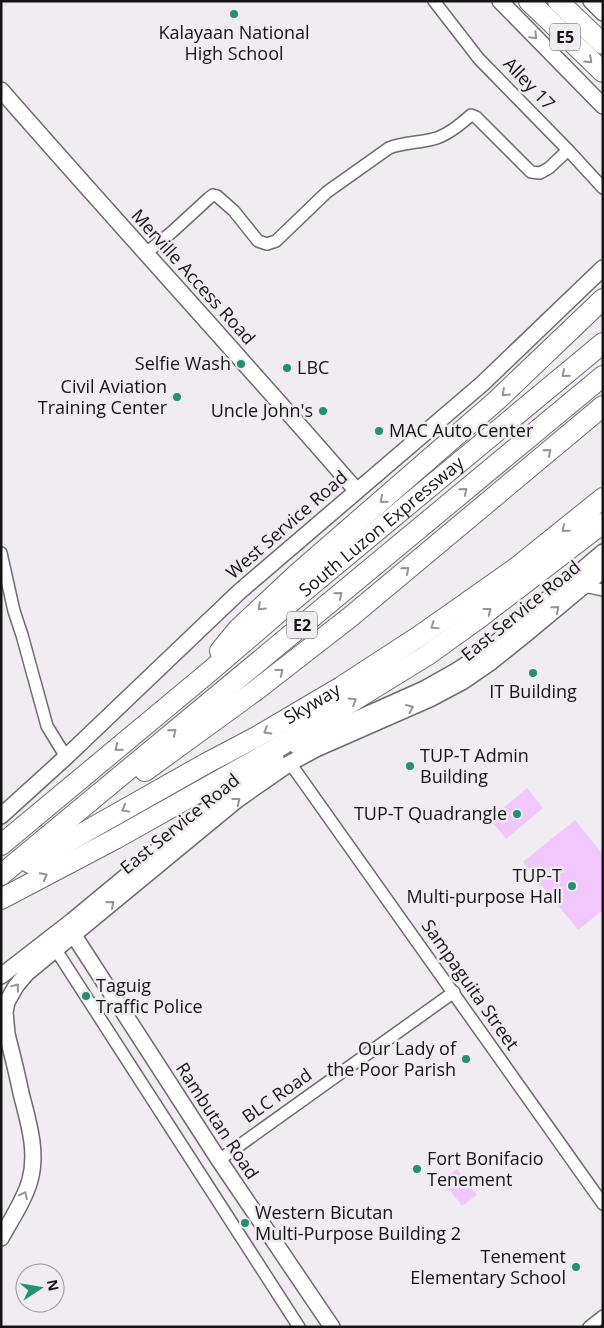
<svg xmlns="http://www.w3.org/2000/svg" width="604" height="1328" viewBox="0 0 604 1328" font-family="'Open Sans',sans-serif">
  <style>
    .green { fill: #f2c7fe }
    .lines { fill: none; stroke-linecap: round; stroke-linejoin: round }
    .street-casing { stroke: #6e6a70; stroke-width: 14 }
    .secondary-casing { stroke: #6e6a70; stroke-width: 18 }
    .highway-casing { stroke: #6e6a70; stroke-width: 22 }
    .street { stroke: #fff; stroke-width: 11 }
    .secondary { stroke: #fff; stroke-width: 15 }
    .highway { stroke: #fff; stroke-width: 20 }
    .oneway { stroke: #969596 }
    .poi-dot { fill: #239070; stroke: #f1ecf2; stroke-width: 2 }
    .labels { text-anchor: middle; stroke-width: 5; stroke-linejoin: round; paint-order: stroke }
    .shield { fill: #f1ecf2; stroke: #575457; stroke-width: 1 }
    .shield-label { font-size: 16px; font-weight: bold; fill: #151315 }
    .poi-label { font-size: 18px; fill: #151315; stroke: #f1ecf2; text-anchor: end }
    .street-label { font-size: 18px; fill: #151315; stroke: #f1ecf2 }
  </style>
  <rect width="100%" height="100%" fill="#f1ecf2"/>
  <g class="green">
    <polygon points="527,788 543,808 506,839 490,819"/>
    <polygon points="575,820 603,855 603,910 578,930 523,862"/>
    <polygon points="457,1169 477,1195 462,1206 442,1180"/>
  </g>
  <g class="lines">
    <defs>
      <g id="street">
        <polyline points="434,1 479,59 568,150 603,188"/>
        <path d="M 146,253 L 172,232 L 209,198 L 213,195 L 217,196 L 234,211 L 258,241 L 267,244 L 276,241 L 327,192 L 389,148 C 404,142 419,143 433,139 C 447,136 461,124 471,115 L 476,117 L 531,172 L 540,173 L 549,168 L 568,150"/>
        <polyline points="1,553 14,611 22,635 47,726 66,757"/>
        <polyline points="584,586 603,590"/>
        <polyline points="290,763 603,1204"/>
        <polyline points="56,950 299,1327"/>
        <polyline points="219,1160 454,992"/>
        <polyline points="589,1327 603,1316"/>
      </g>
      <g id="secondary">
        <polyline points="500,1 603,106"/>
        <polyline points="591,1 603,13"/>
        <path d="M 1,90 C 118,224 239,355 356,490"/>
        <polyline points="296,746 424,689 456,671 484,653 603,552"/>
        <polyline points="1,816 66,757 239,592 482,384 603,268"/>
        <polyline points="73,934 219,1160 332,1327"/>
        <polyline points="1,976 72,921 229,791 276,758"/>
        <path d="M 1,1238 C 11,1220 25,1199 30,1180 C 38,1151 28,1121 21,1093 C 17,1073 12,1054 7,1034 L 5,1012 L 7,1002 L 16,986 L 27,973 L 237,800 L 290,763 L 316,749 L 430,699 L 462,682 L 491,662 L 526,634 L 603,570"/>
      </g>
      <g id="highway">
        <polyline points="529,1 603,72"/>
        <polyline points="558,1 603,44"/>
        <polyline points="220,651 238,629 298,573 496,401 603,299"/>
        <polyline points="145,771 255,691 349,618 603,406"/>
        <path id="s1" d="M 1,845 L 209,672 L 285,607 L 603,343"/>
        <path id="s2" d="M 30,863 L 205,764 L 258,736 L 341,687 L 418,637 L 516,568 L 603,498"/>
        <polyline points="1,875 603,376"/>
        <polyline points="1,899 115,839 270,752 426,656 479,618 603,523"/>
      </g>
    </defs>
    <use href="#street" class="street-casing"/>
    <use href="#secondary" class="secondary-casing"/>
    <use href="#highway" class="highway-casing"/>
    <use href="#street" class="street"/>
    <use href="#secondary" class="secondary"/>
    <use href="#highway" class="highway"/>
  </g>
  <defs><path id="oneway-chevron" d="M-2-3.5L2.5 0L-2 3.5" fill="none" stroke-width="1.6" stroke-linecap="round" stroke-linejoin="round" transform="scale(1.25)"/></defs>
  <g class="oneway">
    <use href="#oneway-chevron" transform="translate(534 36) rotate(45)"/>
    <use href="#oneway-chevron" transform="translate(589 60) rotate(43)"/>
    <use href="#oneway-chevron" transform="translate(565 374) rotate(140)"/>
    <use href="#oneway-chevron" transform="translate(505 393) rotate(137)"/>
    <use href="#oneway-chevron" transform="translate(548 452) rotate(-40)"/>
    <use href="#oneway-chevron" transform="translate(464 491) rotate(-40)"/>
    <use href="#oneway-chevron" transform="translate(383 500) rotate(139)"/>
    <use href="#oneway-chevron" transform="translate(565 529) rotate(141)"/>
    <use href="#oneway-chevron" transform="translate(406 570) rotate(-40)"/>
    <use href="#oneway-chevron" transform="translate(339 595) rotate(-40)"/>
    <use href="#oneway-chevron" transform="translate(261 607) rotate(137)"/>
    <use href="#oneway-chevron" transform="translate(556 609) rotate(-40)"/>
    <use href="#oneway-chevron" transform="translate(488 611) rotate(-37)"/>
    <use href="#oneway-chevron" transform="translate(434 626) rotate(145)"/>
    <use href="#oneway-chevron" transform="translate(280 672) rotate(-38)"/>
    <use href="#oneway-chevron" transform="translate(353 701) rotate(-32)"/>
    <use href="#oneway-chevron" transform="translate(410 708) rotate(-23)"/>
    <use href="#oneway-chevron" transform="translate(267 731) rotate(149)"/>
    <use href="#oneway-chevron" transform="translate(173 732) rotate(-40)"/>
    <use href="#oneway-chevron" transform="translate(118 748) rotate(140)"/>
    <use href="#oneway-chevron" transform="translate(237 801) rotate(-38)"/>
    <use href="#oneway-chevron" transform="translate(125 809) rotate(151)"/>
    <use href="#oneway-chevron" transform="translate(44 876) rotate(-28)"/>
    <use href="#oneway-chevron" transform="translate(111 904) rotate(-40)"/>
    <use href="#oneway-chevron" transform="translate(16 987) rotate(-53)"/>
    <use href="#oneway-chevron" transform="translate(24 1195) rotate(-64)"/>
  </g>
  <g class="poi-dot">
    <circle cx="234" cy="14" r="5"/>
    <circle cx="241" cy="364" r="5"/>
    <circle cx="287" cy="368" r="5"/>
    <circle cx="177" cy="397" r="5"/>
    <circle cx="323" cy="411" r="5"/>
    <circle cx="379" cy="431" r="5"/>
    <circle cx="533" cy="673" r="5"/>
    <circle cx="410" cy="766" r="5"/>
    <circle cx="517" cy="814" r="5"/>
    <circle cx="572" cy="886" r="5"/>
    <circle cx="86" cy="996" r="5"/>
    <circle cx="466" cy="1059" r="5"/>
    <circle cx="417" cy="1169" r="5"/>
    <circle cx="245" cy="1223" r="5"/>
    <circle cx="576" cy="1267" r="5"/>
  </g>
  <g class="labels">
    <g class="shield">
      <rect x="550" y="23.5" width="30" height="27" rx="4"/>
      <rect x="287" y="611.5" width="30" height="27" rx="4"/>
    </g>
    <g class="shield-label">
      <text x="565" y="43">E5</text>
      <text x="302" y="631">E2</text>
    </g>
    <g class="poi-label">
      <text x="234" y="39" text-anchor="middle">Kalayaan National<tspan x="234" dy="21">High School</tspan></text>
      <text x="231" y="370">Selfie Wash</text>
      <text x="297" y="374" text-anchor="start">LBC</text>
      <text x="167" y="393">Civil Aviation<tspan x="167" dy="21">Training Center</tspan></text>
      <text x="313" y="417">Uncle John's</text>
      <text x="389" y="437" text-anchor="start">MAC Auto Center</text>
      <text x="533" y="698" text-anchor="middle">IT Building</text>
      <text x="420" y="762" text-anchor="start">TUP-T Admin<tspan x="420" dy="21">Building</tspan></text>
      <text x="507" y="820">TUP-T Quadrangle</text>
      <text x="562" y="882">TUP-T<tspan x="562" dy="21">Multi-purpose Hall</tspan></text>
      <text x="96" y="992" text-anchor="start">Taguig<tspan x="96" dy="21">Traffic Police</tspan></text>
      <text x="456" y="1055">Our Lady of<tspan x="456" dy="21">the Poor Parish</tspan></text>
      <text x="427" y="1165" text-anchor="start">Fort Bonifacio<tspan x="427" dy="21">Tenement</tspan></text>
      <text x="255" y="1219" text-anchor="start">Western Bicutan<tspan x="255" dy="21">Multi-Purpose Building 2</tspan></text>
      <text x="566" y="1263">Tenement<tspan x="566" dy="21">Elementary School</tspan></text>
    </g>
    <g class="street-label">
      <text transform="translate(529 84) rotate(46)" y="6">Alley 17</text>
      <text transform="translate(193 277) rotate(48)" y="6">Merville Access Road</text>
      <text transform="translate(287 525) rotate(-41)" y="6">West Service Road</text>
      <text dy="6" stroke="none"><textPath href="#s1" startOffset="496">South Luzon Expressway</textPath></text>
      <text transform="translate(521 611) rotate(-39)" y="6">East Service Road</text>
      <text dy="6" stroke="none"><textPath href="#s2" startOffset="324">Skyway</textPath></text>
      <text transform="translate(180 824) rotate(-39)" y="6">East Service Road</text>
      <text transform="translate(470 985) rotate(55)" y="6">Sampaguita Street</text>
      <text transform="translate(277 1096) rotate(-35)" y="6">BLC Road</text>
      <text transform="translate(217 1121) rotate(57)" y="6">Rambutan Road</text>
    </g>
  </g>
  <rect width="604" height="1328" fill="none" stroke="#151315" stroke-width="5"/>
  <g transform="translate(40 1288) rotate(78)"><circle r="24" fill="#f1ecf2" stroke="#99959a"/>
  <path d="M0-4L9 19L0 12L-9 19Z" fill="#239070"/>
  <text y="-8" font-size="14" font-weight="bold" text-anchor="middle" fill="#151315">N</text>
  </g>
</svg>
